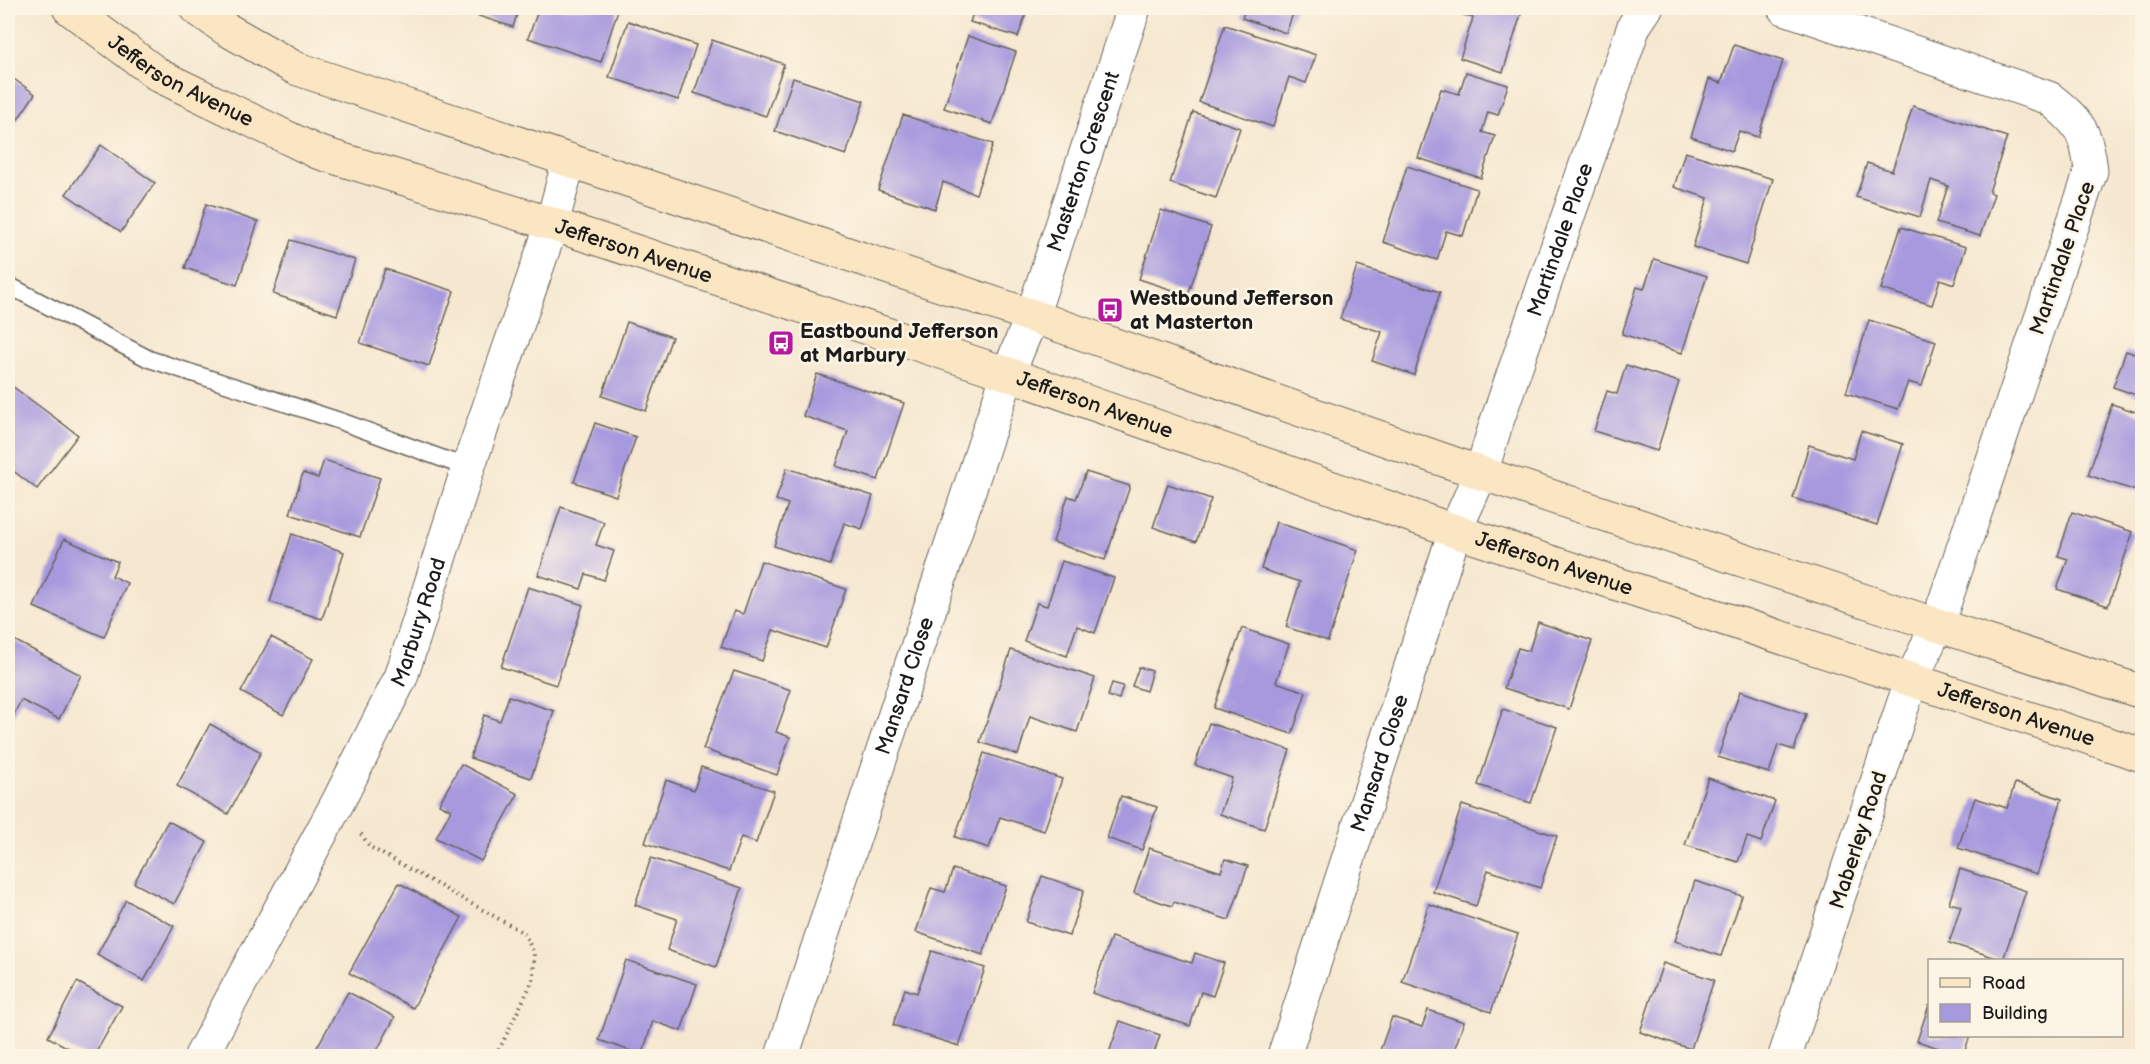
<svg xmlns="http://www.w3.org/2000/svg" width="2150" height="1064" viewBox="0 0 2150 1064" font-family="'Balsamiq Sans',sans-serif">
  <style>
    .building { fill: #a799de }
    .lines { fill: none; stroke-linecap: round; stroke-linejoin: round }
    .lane-casing { stroke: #68635b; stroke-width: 19 }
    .street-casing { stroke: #68635b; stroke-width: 35 }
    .secondary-casing { stroke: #68635b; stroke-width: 35 }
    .path { stroke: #68635b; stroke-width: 4; stroke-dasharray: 1.5 4.5; stroke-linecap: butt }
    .lane { stroke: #fff; stroke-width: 16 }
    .street { stroke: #fff; stroke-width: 33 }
    .secondary { stroke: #fbe6c4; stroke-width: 33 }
    .labels { text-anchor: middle; stroke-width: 5; stroke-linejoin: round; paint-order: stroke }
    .street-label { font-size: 21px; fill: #1c1c1c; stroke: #fcf5e5 }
    .poi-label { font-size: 21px; font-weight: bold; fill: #1c1c1c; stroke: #fcf5e5; text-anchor: start }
  </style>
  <rect width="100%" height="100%" fill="#fcf5e5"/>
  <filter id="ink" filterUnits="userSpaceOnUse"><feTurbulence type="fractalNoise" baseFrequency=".0167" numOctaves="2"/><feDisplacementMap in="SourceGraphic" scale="12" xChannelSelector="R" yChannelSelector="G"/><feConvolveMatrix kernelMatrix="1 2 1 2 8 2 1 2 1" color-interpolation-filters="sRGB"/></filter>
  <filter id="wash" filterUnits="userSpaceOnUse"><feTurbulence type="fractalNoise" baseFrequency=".008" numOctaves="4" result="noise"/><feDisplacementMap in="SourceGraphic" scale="24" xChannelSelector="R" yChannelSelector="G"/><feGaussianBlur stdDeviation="1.35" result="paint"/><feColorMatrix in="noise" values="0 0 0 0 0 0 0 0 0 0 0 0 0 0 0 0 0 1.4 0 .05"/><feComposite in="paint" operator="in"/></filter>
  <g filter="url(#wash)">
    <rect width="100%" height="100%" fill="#f6e8d0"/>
    <g id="blocks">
      <g class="building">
        <polygon points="454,8 519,8 513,27"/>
        <polygon points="539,8 611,8 618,10 601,62 528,38"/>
        <polygon points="975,8 1028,8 1018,37 970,22"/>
        <polygon points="1246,8 1295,8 1286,33 1242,18"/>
        <polygon points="1443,8 1523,8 1503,72 1460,58 1473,18"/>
        <polygon points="628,21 696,45 678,100 609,77"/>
        <polygon points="1225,25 1316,55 1306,83 1289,77 1273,127 1199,102"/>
        <polygon points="968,36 1016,52 992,124 944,108"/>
        <polygon points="712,40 784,64 766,116 694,93"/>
        <polygon points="1734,45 1783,61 1758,137 1739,131 1732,151 1691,137 1709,79 1721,83"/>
        <polygon points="1466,72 1508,85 1498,115 1488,112 1482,132 1495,136 1481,178 1418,158 1441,89 1459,94"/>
        <polygon points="8,75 35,94 8,134"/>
        <polygon points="793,78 864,101 846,155 775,131"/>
        <polygon points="1913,106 2007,137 1989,192 1994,194 1980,236 1936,223 1948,186 1931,180 1920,217 1856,197 1867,163 1892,171"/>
        <polygon points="1193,112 1240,128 1216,198 1170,183"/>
        <polygon points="903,115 993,144 976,194 943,182 935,209 878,190"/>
        <polygon points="101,145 155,183 121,232 66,194"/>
        <polygon points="1685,152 1773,179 1746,264 1693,247 1708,198 1674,187"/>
        <polygon points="1407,166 1477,189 1463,236 1446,231 1437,260 1383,242"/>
        <polygon points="206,204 258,222 237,285 185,268"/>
        <polygon points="1161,210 1211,227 1188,295 1139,279"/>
        <polygon points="1901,227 1966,247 1954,284 1940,279 1932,305 1881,289"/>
        <polygon points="291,240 355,260 337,315 273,294"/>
        <polygon points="1654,259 1707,276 1682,353 1622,334 1637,287 1644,289"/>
        <polygon points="1357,266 1440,292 1414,375 1372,361 1382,332 1340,319"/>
        <polygon points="385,269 454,291 429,366 360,343"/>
        <polygon points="1869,320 1936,341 1922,386 1908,382 1898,409 1846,393"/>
        <polygon points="627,322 672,337 646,411 602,396"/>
        <polygon points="2142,344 2142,397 2113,387 2126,351 2138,355"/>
        <polygon points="1626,365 1679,382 1657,451 1594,431 1607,391 1617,394"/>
        <polygon points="817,374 904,403 878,480 836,466 848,431 803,416"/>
        <polygon points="12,386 78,435 37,489 8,467 8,391"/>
        <polygon points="2112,404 2142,414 2142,493 2088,475"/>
        <polygon points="595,423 636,437 616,496 574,482"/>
        <polygon points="1861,431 1903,444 1877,525 1793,498 1809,445 1853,459"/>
        <polygon points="324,460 380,478 360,537 290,514 303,473 318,478"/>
        <polygon points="787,468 873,496 862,529 844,523 830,565 774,546 788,504 776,500"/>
        <polygon points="1086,472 1130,486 1105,560 1053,542 1068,496 1076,499"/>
        <polygon points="1168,484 1211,499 1196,542 1153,527"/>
        <polygon points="561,507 604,522 596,545 614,551 604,580 586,574 581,589 538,575"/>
        <polygon points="2072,512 2133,532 2108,606 2057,589 2068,559 2058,556"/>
        <polygon points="1276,522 1358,550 1328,641 1286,627 1300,582 1261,569"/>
        <polygon points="292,534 344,552 322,619 270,602"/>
        <polygon points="64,539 118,562 112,576 127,583 104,637 34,607"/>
        <polygon points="761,561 846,589 826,648 773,630 762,661 721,647 734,611 743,614"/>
        <polygon points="1062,561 1114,578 1095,633 1077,626 1067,656 1024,641 1037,603 1047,606"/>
        <polygon points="528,587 583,605 556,685 501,667"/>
        <polygon points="1538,622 1592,641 1569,709 1504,688 1518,648 1529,651"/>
        <polygon points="1242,628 1289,644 1276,682 1306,692 1292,734 1214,708"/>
        <polygon points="8,637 81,675 59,719 21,700 8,727"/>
        <polygon points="271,637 313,659 283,715 241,692"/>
        <polygon points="1011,650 1095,678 1077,732 1030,716 1018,755 980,742"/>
        <polygon points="1139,667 1152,671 1146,691 1132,686"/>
        <polygon points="734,671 791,690 776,732 790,737 777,775 703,749"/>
        <polygon points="1112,683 1123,686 1119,699 1108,696"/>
        <polygon points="1740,691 1806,714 1794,750 1778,745 1769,773 1718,757"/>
        <polygon points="509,696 554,711 531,778 470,758 484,715 500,721"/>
        <polygon points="1503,709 1557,727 1531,803 1478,785"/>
        <polygon points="1209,723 1290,750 1264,829 1220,814 1232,778 1195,765"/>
        <polygon points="210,724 261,752 228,814 177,786"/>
        <polygon points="984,753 1062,779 1044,831 1000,817 989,848 955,837"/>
        <polygon points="461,764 518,794 481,861 436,838 451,810 439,804"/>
        <polygon points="701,767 774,791 756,843 741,837 729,871 645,843 666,780 694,790"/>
        <polygon points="1708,778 1775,801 1761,842 1747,837 1738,862 1685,845"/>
        <polygon points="2015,783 2062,799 2037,874 1958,848 1975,798 2007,808"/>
        <polygon points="1121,796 1157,807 1142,850 1107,838"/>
        <polygon points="1462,805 1557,836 1540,888 1488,870 1476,906 1433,892"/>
        <polygon points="168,821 207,842 174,904 134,883"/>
        <polygon points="1149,848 1221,872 1225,859 1248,866 1229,920 1174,902 1172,906 1134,893"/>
        <polygon points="651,858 742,888 716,967 667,950 677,919 635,905"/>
        <polygon points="953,869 1006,886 983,955 916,932 931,888 945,892"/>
        <polygon points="1960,869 2026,891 2003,960 1949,943 1961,906 1949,903"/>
        <polygon points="1042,876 1084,890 1069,936 1026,922"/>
        <polygon points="1695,881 1742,896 1721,956 1675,941"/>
        <polygon points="399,883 462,917 413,1008 349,973"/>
        <polygon points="126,900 174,926 144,981 97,955"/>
        <polygon points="1429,904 1518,934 1491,1012 1402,982"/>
        <polygon points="1111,937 1192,963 1195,953 1224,963 1213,996 1201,992 1190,1026 1092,993"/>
        <polygon points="932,951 985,968 959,1046 893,1025 905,989 917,993"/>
        <polygon points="626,960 697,984 681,1031 653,1021 642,1055 599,1040"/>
        <polygon points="1663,963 1714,980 1691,1049 1640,1032"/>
        <polygon points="77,982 122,1006 94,1056 83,1056 48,1037"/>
        <polygon points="348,992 395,1017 374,1056 312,1056"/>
        <polygon points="1929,1005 1930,1036 1970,1036 1963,1056 1917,1041"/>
        <polygon points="1428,1010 1464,1022 1452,1056 1378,1056 1392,1017 1422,1027"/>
        <polygon points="1120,1021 1160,1035 1153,1056 1108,1056"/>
      </g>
    </g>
  </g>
  <g filter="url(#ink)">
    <use href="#blocks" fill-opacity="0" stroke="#68635b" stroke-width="1.5"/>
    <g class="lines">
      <defs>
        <polyline id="lane" points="8,285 149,359 340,421 468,468"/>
        <g id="street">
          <path d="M 1784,8 L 2049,98 C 2079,122 2087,132 2091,171 L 1937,625 L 1911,681 L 1785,1056"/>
          <path id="s1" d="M 201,1056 L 339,800 L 401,677 L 468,468 L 552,224 L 569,160"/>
          <path id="s2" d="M 782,1056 L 992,421 L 1008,374 L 1032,316 L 1134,8"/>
          <path id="s3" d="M 1284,1056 L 1455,531 L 1481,473 L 1496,424 L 1634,26 L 1646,8"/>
        </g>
        <g id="secondary">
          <path id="s4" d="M 69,8 L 160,76 L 317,152 L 552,224 L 1008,374 L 1455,531 L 2142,755"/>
          <polyline points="196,8 226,29 295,68 1032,316 1481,473 1937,625 2142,692"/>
        </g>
      </defs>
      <use href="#lane" class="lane-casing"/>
      <use href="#street" class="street-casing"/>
      <use href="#secondary" class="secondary-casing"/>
      <polyline class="path" points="361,834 370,847 524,933 534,953 533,980 496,1056"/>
      <use href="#lane" class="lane"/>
      <use href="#street" class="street"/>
      <use href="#secondary" class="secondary"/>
    </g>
  </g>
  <defs>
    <symbol id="bus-square" viewBox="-11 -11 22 22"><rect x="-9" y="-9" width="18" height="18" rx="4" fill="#b5179e" stroke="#fcf5e5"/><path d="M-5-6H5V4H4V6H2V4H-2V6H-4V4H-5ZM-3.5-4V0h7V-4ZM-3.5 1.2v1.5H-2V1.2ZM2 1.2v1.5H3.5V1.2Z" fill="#fff"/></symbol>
  </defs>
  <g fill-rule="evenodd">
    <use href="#bus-square" x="1095" y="295" width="30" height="30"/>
    <use href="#bus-square" x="766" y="328" width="30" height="30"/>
  </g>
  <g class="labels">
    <g class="street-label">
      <text dy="7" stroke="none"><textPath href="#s4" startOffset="134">Jefferson Avenue</textPath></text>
      <text dy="7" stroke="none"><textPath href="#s2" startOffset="944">Masterton Crescent</textPath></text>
      <text dy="7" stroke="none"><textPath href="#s3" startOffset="862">Martindale Place</textPath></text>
      <text dy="7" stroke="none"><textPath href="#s4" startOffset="620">Jefferson Avenue</textPath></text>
      <text transform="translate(2062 258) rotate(-71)" y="7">Martindale Place</text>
      <text dy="7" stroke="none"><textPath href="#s4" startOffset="1106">Jefferson Avenue</textPath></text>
      <text dy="7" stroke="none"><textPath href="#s4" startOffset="1592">Jefferson Avenue</textPath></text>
      <text dy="7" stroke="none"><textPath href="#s1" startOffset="486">Marbury Road</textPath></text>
      <text dy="7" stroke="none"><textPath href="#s2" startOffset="390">Mansard Close</textPath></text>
      <text dy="7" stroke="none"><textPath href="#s4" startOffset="2078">Jefferson Avenue</textPath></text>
      <text dy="7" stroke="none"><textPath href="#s3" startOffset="308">Mansard Close</textPath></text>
      <text transform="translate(1858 840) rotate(-72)" y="7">Maberley Road</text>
    </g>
    <g class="poi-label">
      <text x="1130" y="305">Westbound Jefferson<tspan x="1130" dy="24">at Masterton</tspan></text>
      <text x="800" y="338">Eastbound Jefferson<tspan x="800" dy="24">at Marbury</tspan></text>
    </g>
  </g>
  <rect width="2150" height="1064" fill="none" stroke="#fcf5e5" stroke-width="30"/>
  <rect x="1928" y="959" width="195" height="78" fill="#fcf5e5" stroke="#a29e95" stroke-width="1.5"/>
  <rect x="1940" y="978" width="30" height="9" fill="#fbe6c4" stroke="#a29e95" stroke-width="1.5"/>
  <text x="1982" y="989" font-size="18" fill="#1c1c1c">Road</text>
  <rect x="1940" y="1004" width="30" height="18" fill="#a799de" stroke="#a29e95" stroke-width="1.5"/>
  <text x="1982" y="1019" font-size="18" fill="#1c1c1c">Building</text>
</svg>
